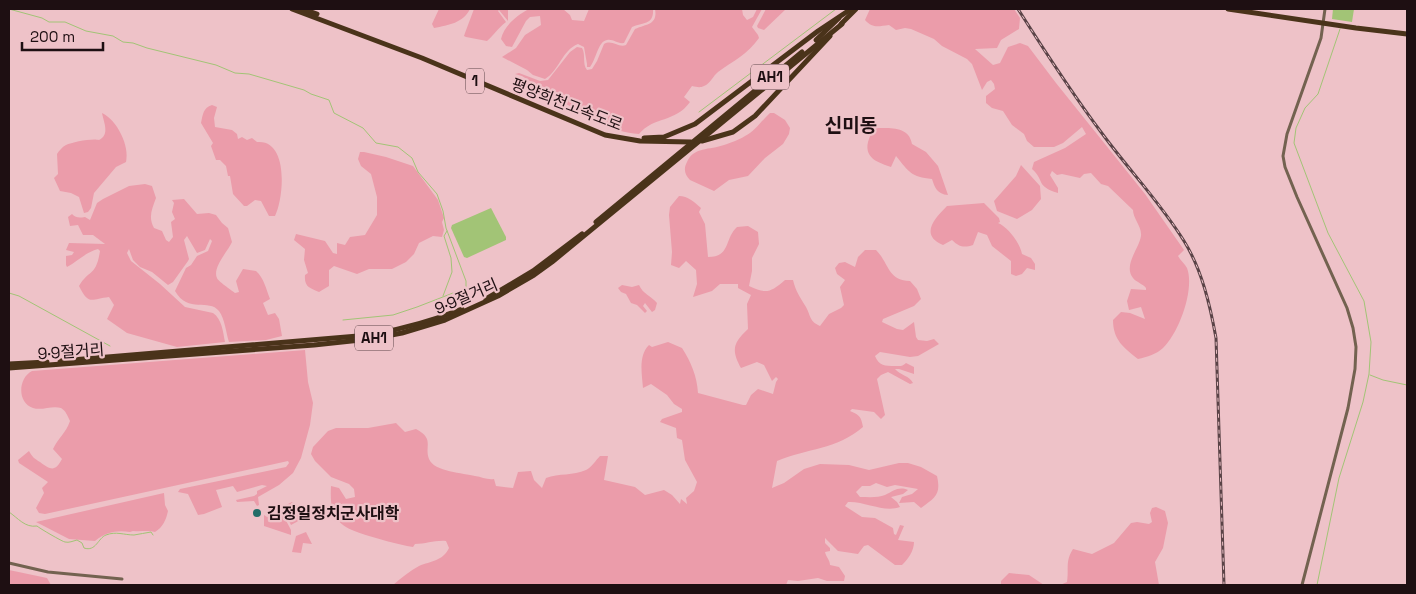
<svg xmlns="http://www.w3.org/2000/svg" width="1416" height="594" viewBox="0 0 1416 594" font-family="'Space Grotesk','Noto Sans KR',sans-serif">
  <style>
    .green { fill: #eb9caa }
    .water { fill: #a2c476 }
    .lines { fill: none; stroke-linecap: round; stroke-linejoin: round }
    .stream { stroke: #a2c476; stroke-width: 1 }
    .secondary { stroke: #736250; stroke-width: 3 }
    .highway { stroke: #4a331a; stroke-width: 5 }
    .rail-casing { stroke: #5a4347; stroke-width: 3 }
    .rail { stroke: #eec2c8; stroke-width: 1; stroke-dasharray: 4; stroke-linecap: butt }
    .poi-dot { fill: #236d68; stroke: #eec2c8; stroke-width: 2 }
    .labels { text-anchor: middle; stroke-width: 4.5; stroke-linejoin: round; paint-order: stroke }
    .shield { fill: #eec2c8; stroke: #5c4549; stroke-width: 1 }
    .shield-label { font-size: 15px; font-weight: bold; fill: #1e0f12 }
    .street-label { font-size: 16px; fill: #1e0f12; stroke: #eec2c8 }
    .poi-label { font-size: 16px; font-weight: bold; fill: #1e0f12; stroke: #eec2c8; text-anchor: start }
    .quarter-label { font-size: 19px; font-weight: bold; fill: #1e0f12; stroke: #eec2c8 }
  </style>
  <rect width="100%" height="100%" fill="#eec2c8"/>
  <g class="green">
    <path d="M 439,9 L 470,9 C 463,23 449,25 434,28 L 432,24 Z"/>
    <path d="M 474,9 L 508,9 L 508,21 L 499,10 L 498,11 L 506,22 C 497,29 495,34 487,41 L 466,37 L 464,36 L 465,33 Z"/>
    <path d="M 529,9 L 563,9 L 570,15 L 572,20 L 584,21 L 589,9 L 653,9 C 654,25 643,22 632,27 L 624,43 C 617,44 614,39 607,40 C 598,41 596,60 590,67 L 587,67 L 587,64 L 584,47 L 578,44 C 562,50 559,71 545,79 L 533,75 L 527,70 L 502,57 L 516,48 L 525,35 L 541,25 L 540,16 L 530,17 L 526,21 L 512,47 L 506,46 L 501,39 C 504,26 517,15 529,9 Z"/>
    <path d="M 655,9 L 742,9 L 743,15 L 747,20 L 753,17 L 757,9 L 762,9 L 752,27 L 758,35 L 759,38 C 748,54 733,61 718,72 C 713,76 710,84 704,86 C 700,88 697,87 692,86 L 684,97 L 690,102 C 675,123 654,116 639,134 C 612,133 588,115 564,103 L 563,98 L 557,95 L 549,93 L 522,76 L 515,74 L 519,73 L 540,81 L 548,80 L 570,52 L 577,47 L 582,48 C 586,54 582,64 587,70 L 592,69 L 597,61 L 604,44 C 612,39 618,48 626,45 L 635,29 C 646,24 658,25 655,9 Z"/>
    <polygon points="766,9 786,9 764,30 758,28 757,26"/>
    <path d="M 870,9 L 1014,9 L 1020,18 L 1019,29 L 1001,40 L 997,48 L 975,49 L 993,65 L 1000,63 L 1008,47 L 1020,43 L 1028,46 L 1056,83 L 1145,194 L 1184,250 L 1178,256 C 1180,260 1185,264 1187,268 C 1195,289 1179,333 1163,348 C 1157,354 1147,357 1138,359 C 1124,348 1113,340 1113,320 L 1121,312 L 1130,313 L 1145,319 L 1141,307 L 1129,310 L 1127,301 L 1131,289 L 1146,290 L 1146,288 C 1143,284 1136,282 1133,278 C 1123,265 1139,249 1141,236 C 1142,226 1133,219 1133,210 L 1108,186 L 1101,184 L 1091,173 L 1084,174 L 1080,178 L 1062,174 L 1057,175 L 1052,171 L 1050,175 L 1058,188 L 1058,193 C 1035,186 1045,180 1032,169 L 1034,162 L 1065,148 L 1086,134 L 1082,127 L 1063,143 L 1054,147 L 1034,147 L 1027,141 L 1024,134 L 1012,125 L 1003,111 L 992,108 L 986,103 L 986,96 L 995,89 L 994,84 L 991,80 L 987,82 L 982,90 L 972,64 L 967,59 L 942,46 L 934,39 L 911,29 L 905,28 L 896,30 L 889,25 C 879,26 873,29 865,20 Z"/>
    <path d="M 212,105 L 217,107 L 214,118 L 215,127 L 232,130 L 237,134 L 238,139 L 242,137 L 247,140 L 252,138 L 257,142 C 289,139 284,198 275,216 L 269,216 L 261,201 L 255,200 L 247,206 L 244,206 L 233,194 L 230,176 L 228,176 L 226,166 L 220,160 L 216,160 L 211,146 L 213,143 L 201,123 C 203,114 203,108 212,105 Z"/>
    <path d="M 102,113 C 117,120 130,146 126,162 L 116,167 L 94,193 L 91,208 L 88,212 L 84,213 L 79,197 L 71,193 L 60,191 L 54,178 L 58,174 L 57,154 C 59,151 62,147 66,145 C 72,142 93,138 99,140 C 110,135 104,123 102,113 Z"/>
    <path d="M 770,113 L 774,113 L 785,120 L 790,128 L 789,134 L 783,144 L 765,158 L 748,176 L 729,180 L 714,191 L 690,180 C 685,175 683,169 687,162 C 693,147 710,150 724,145 C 730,143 739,140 745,136 C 755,131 762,120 770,113 Z"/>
    <path d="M 876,128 C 890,128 909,126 912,144 L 926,152 L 938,166 L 948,195 C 937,194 935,188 932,179 C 911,177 909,172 896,156 L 891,167 C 880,163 864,159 868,142 C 869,138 871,135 871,130 Z"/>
    <path d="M 360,152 L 364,152 L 386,157 L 413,166 L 438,200 L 444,218 L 442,222 L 444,230 L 442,237 L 433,236 L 419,243 L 414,254 L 406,262 L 392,269 L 369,269 L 357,274 L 334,266 L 329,270 L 329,286 L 319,292 C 310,288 304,287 305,275 L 308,273 L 304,260 L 305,249 L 294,240 L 296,234 L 325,241 L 333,253 L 337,254 L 337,243 L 345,245 L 350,237 L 365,235 L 377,215 L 377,197 L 371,174 L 361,166 L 358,159 Z"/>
    <polygon points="1021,165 1040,186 1041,199 1032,210 1017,219 997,211 994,201 1016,176"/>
    <path d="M 145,184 L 152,186 L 156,198 C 152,209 148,217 154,228 L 162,231 L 166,240 L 169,242 L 173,237 L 171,222 L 175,219 L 172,212 L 174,203 L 172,200 L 184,199 L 197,214 L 209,213 L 216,215 L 222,223 L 228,228 L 232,242 C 228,251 212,268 217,278 C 218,281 231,290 235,293 L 239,292 L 236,281 L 243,269 L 256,271 C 264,278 266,289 270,299 L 263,303 L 268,315 L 275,313 L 279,319 L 282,336 L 266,340 L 229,342 C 226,333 225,319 219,311 C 209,298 188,314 175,291 L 186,268 L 191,265 L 197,256 L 208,251 L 212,241 L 210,239 L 205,250 L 197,253 L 187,236 L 184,240 L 189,259 L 188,261 L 173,282 L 168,285 L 152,272 L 140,267 L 133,260 L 129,249 L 127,253 L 131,261 L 160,284 L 185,307 L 213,313 C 222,319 223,332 225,342 L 177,347 L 127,333 L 107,319 L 114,305 L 109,297 C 91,299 89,306 79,286 C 89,269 96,277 100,251 L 98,249 C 86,252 78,261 67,267 L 66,265 L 66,256 L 72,255 L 74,252 L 66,250 L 69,243 L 105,244 L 93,235 L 83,235 L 78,225 L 70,226 L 68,217 L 72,214 C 76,218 79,218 85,217 L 90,220 L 97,203 L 103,199 L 129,186 Z"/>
    <path d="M 679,196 C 688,196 694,202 701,208 L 699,212 L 705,224 L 708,257 C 731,257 724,239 737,227 L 748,226 L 758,232 L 759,244 L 752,258 L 752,271 L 749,286 C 766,294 770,293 785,280 L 793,280 C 796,292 800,297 806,307 C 811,316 809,321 820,326 L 829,314 L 841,308 L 844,305 L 840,287 L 845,280 L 837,274 L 835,268 L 839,263 L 845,262 L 855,267 L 858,257 L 865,250 L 876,250 C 889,263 888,281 910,281 L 917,289 L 921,299 L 914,306 L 883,319 L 882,322 L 897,329 L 903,330 L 914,322 L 916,337 L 918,340 L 927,341 L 934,339 L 939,344 L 918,356 L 910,357 L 880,352 L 875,356 C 879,366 885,366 895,366 C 900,366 902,367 906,363 L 914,367 L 914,374 L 899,369 L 895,369 C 900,375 910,376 913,383 L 910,384 L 888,372 L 881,375 L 877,379 L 885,415 L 881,419 L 874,412 L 852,409 L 850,411 C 860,415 861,417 863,427 C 836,450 808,448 777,461 L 772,488 L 784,483 L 804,469 L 820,464 L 849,465 L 869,470 L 899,463 L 908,463 L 921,467 L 937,476 C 941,494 936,497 921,508 L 914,502 L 899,503 L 902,497 L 912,494 L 918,489 L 895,485 L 887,487 L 876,483 L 870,486 L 862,486 L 856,492 L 860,497 C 868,497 878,498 885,495 C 894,491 898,486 908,490 L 903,494 L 891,497 L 897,502 L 900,507 C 884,513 865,501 848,502 L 845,506 L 862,517 L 875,518 L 893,528 L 894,534 L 896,535 L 900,525 L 904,526 L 898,540 L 914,542 C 914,551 908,559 902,565 L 895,565 L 868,545 L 864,546 L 858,554 L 838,551 L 825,538 L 825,543 L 830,548 L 830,551 L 825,552 C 826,557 830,560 830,565 L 839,567 L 845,576 L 844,581 L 827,581 L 818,578 L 798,581 L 788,580 L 786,585 L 393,585 C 401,578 410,571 419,566 C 431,561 443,561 449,548 L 446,541 C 435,540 426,544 415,544 L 413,547 L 407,546 C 394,543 382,540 369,536 C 339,527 329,520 331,486 L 339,488 L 346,499 L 355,497 L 354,489 L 349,484 L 331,477 L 315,461 L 311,454 L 313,447 L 328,431 L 336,428 L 368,428 L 396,423 L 405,432 L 416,429 C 435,439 424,446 429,459 C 434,472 464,473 475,476 C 482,477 487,480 494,479 L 496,486 L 513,488 L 518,472 L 531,471 L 534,480 L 542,488 L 546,478 C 559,473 573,476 586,470 C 591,468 596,460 600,456 L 608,456 L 604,480 L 635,487 L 645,495 L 664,490 L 672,495 L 680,504 L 681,499 L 687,504 L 686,498 L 694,491 L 697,482 L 685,460 L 682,440 L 677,438 L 676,428 L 660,422 L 662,419 L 682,412 L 682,409 L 674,404 L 667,395 L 651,384 L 643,388 C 642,374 638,356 649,345 L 652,347 L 668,342 L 682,348 C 691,362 697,376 698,393 L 743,405 L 746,405 L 751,395 L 758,389 L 773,394 L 776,382 L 778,379 L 776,377 L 772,381 L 764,365 L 757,362 L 741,368 C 731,350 733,343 748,329 L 747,304 L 751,295 L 738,288 L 738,284 L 720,284 L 712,291 L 693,297 L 697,284 L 696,270 L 686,261 L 679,268 L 671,265 L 672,252 L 669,215 L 670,207 Z"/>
    <path d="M 984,203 L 999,218 L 1000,222 L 998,223 C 1008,227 1020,243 1022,254 L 1031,258 L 1035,264 L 1035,270 L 1027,268 L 1022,274 L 1016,276 L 1011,274 L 1011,261 L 992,246 L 987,235 L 978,232 L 973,245 C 964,248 959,247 952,240 L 943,245 C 919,235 935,218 947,206 Z"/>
    <path d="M 622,285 L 632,287 L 639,285 C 643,294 651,296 657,303 L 655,310 L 652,312 L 645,303 L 643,306 L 647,311 L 645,313 L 637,305 L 631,303 L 626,294 L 621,292 L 618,288 Z"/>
    <path d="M 305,350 L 308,382 L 313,403 L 310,425 L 301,458 L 293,473 L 279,485 L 258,497 L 259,505 L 257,506 L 254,501 L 237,502 L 236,500 L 254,496 L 257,494 L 257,491 L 267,486 L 262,485 L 237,492 L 233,486 L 216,490 L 222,507 L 204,514 L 198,515 L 188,494 L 178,492 L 180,489 L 286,467 L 289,463 L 288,461 L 45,514 L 39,513 L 36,508 L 44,493 L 42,488 L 48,482 L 19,463 L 18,460 L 29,451 C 32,457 35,459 40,462 C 51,470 55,472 62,459 L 53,449 C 58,438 66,433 70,421 C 67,415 66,411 61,408 C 52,405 42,411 33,408 C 17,403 18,378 32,371 Z"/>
    <path d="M 164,493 L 165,505 L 168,511 C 166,520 163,527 155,532 C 147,530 141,532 133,531 L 130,532 C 117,530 106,532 95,541 L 69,539 L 36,522 Z"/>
    <polygon points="292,502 296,508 294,510 294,515 299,514 302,519 291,525 282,507"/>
    <path d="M 1156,507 L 1165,511 L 1168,523 L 1163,548 L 1155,562 L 1159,585 L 1060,585 L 1067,582 C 1069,569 1065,561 1073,549 L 1092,554 L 1114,543 L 1131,523 L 1137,522 L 1149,524 L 1152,522 L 1150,513 L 1152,508 Z"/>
    <polygon points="282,513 291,530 291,535 264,526 264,515 267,517"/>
    <polygon points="306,532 312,544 303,543 301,553 292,552 296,536"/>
    <polygon points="9,570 47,578 51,585 9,585"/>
    <polygon points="1009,573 1029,575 1044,585 1001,585 1001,581"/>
  </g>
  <g class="water">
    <polygon points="1333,9 1354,9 1352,22 1332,19"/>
    <polygon points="491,208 506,237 506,240 467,258 464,257 451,228 452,225"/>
  </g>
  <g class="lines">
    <g class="stream">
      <polyline points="9,9 42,18 49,22 65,22 86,31 113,36 123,42 133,43 147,48 216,65 235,73 249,74 304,90 311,94 329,100 334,113 363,128 376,143 398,147 412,158 418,172 437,194 443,211 446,228 466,281 466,288 417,307 393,315 343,320"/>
      <polyline points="699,112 836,9"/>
      <polyline points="9,293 19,296 110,346"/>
      <polyline points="443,296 452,272 451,258 444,236 447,231"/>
      <polyline points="1370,375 1383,380 1407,385"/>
      <path d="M 9,512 C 18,518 25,528 37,526 C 39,528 63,542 65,542 C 69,543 73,541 77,540 L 82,543 L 84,548 C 96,552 98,538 106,535 C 116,531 124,535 134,535 C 140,534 145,533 151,532 L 153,535"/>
      <polyline points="1317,585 1339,478 1363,402 1369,374 1371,342 1364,301 1328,233 1294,143 1296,128 1305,108 1318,94 1340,29"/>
    </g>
    <g class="secondary">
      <polyline points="9,563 48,572 122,579"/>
      <polyline points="1302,585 1348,408 1355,369 1356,347 1353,328 1347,308 1297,197 1285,167 1283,156 1287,134 1321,38 1325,9"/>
    </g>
    <g class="highway">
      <polyline points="292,9 422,58 605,135 640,141 691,142"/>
      <polyline points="303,9 317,14"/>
      <polyline points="1228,9 1356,28 1407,34"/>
      <polyline points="841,24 856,9"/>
      <polyline points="816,40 839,18"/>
      <polyline points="644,138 664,137 695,124 818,31 851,9"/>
      <polyline points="702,141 733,132 755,116 830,36"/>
      <polyline points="596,222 802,52"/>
      <polyline points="486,299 533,271 582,234"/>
      <path d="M 60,361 L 370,335 C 402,329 432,321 462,309"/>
      <polyline points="9,364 47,362"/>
      <polyline points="9,368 314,345 370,339 402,333 445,320 498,296 534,275 552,262 842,24"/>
    </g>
    <defs>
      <path id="rail" d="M 1018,9 C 1044,50 1071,92 1101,132 C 1128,169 1160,202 1184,241 C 1202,270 1210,305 1216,338 L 1224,585"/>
    </defs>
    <use href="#rail" class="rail-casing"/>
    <use href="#rail" class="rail"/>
  </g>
  <circle class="poi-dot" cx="257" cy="513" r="5"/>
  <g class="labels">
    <g class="shield">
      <rect x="751" y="64.5" width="38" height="25" rx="4"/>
      <rect x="466" y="68.5" width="18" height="25" rx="4"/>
      <rect x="355" y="325.5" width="38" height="25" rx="4"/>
    </g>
    <g class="shield-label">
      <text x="770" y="82">AH1</text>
      <text x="475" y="86">1</text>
      <text x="374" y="343">AH1</text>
    </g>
    <g class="street-label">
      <text transform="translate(567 104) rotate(21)" y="6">평양희천고속도로</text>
      <text transform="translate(466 296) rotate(-23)" y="6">9·9절거리</text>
      <text transform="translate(71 351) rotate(-4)" y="6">9·9절거리</text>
    </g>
    <g class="poi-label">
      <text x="267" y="519">김정일정치군사대학</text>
    </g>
    <g class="quarter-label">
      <text x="851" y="132">신미동</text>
    </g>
  </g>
  <rect width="1416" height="594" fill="none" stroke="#1e0f12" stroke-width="20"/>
  <path d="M22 42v8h81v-8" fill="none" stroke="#1e0f12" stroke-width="2.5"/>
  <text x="30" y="42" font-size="15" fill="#1e0f12" stroke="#eec2c8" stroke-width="4" paint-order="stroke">200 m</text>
</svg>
